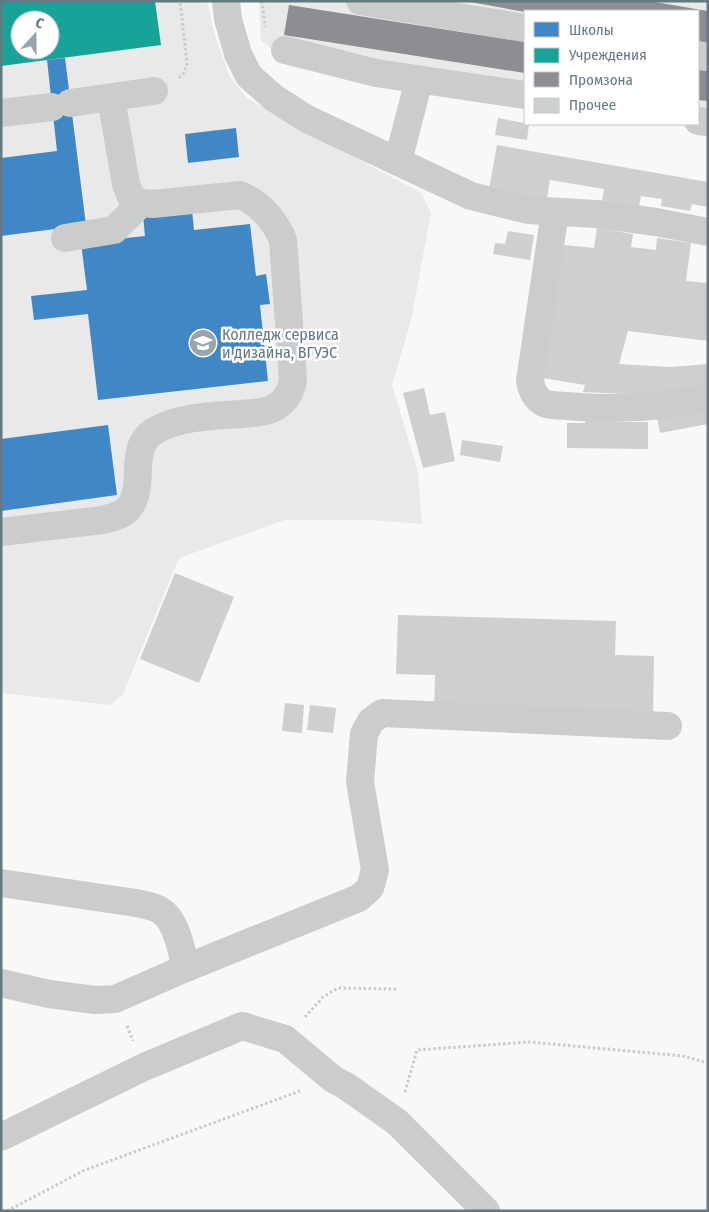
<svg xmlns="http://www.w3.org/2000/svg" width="709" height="1212" viewBox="0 0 709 1212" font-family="'Fira Sans Condensed',sans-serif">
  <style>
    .built { fill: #e8e9e8; fill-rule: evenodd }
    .schools { fill: #3f88c5 }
    .public { fill: #17a398; fill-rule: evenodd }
    .industry { fill: #8d8d92 }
    .building { fill: #ced0d0 }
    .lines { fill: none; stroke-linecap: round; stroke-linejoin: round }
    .path { stroke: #c9cacb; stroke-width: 3; stroke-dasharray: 2.5 2.5; stroke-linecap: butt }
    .minor { stroke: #cbcdcd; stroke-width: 28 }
    .labels { text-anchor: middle; stroke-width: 5; stroke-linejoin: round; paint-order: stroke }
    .poi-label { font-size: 16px; fill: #647982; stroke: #fff; text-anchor: start }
  </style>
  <rect width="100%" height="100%" fill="#f8f8f7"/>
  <g class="built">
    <path d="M 1,1 L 207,1 L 215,36 L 230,77 L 248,99 L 421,193 L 431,213 L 411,320 L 392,385 L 418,472 L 422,524 L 371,520 L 285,520 L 179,558 L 123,694 L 111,705 L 1,693 ZM 20,20 L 50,20 L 50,50 L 20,50 Z"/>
    <polygon points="259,1 708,1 708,130 670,124 698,124 698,11 525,11 525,100 290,62 261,41"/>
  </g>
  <g class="schools">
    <polygon points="65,58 86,225 1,236 1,158 57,151 47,60"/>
    <polygon points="236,128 239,157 188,163 185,134"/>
    <polygon points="192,210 194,230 250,224 256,276 266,274 270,304 260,305 268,381 98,400 88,314 34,320 31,296 87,290 81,243 145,236 143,215"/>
    <polygon points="108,425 117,495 1,511 1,439"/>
  </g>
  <path class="public" d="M 1,1 L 155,1 L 161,45 L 1,66 ZM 20,20 L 50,20 L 50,50 L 20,50 Z"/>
  <g class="industry">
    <polygon points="465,1 649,1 708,11 708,43 698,41 698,11 525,12"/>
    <polygon points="289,5 525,42 525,73 284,35"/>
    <polygon points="698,69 708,71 708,101 698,100"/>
  </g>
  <g class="building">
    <polygon points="498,118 529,124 527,140 495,135"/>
    <polygon points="497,145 708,182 708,207 692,204 690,211 661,206 662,199 641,196 639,207 602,201 604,189 550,180 547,199 489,189"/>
    <polygon points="597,228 633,234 631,247 656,250 657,238 691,243 686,281 708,283 708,341 628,331 619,364 670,367 708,364 708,391 666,396 583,392 585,385 543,378 564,245 594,248"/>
    <polygon points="508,231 534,235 530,260 493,254 495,243 505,244"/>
    <polygon points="424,388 430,415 445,412 455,461 423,468 403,393"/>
    <polygon points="708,407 708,424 660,433 657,417"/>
    <polygon points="585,416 606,416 606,422 648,422 648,449 567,448 567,423 585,423"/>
    <polygon points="462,440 503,446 500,462 460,455"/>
    <polygon points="175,573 234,597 199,683 140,659"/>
    <polygon points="398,615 616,621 615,655 654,656 653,720 434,714 435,675 396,674"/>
    <polygon points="285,703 304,705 302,733 282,731"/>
    <polygon points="310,705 336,708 333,733 307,730"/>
  </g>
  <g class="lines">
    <g class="path">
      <polyline points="262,1 265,27"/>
      <polyline points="179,78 183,74 187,64 180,1"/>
      <polyline points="305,1017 323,997 338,988 397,989"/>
      <polyline points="127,1026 133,1041"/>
      <polyline points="405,1092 417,1050 530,1042 683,1056 708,1063"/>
      <polyline points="7,1211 85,1170 300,1091"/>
    </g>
    <g class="minor">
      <polyline points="226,1 228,19 238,54 249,76 274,98 307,119 471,196 528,210 596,214 656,222 708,232"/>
      <polyline points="360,1 525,28"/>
      <polyline points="285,50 376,73 525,95"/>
      <polyline points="698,56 708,57"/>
      <polyline points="70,103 154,91"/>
      <polyline points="1,113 52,107"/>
      <polyline points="698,121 708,122"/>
      <polyline points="398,161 419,80"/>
      <path d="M 555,212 L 530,381 C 532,391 535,398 544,403 C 550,406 559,405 566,406 C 613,410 662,408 708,397"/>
      <polyline points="65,238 114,230 141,203"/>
      <path d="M 1,532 L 102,520 C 111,518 120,516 127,510 C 149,488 124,445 158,429 C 184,416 213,416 241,414 C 251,413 265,413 274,408 C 285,402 291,392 293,380 L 283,240 C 274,219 261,204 240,195 L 153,204 L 141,203 L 131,197 L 126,184 L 111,98"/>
      <path d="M 1,883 L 136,903 C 146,905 158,907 165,914 C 177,925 182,952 186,968"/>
      <polyline points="1,983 49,994 95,1000 115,999 186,968 359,898 370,888 375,870 360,782 364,734 371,721 382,713 668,726"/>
      <polyline points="1,1137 144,1067 242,1026 285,1039 333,1079 346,1086 397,1122 486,1211"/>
    </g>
  </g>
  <defs>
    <symbol id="university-disc" viewBox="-11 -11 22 22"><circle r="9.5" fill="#98a5ab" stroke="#fff"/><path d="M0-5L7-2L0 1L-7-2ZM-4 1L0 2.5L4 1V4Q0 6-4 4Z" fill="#fff"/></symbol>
  </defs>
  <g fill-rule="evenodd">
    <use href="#university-disc" x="187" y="327" width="32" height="32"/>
  </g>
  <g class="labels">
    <g class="poi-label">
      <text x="222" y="340">Колледж сервиса<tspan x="222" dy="18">и дизайна, ВГУЭС</tspan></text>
    </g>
  </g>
  <rect width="709" height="1212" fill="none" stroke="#647982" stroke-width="5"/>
  <rect x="524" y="10" width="175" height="115" fill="#ffffff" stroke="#c1c9cd"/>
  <rect x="534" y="22" width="25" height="15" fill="#3f88c5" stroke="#c1c9cd"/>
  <text x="569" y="35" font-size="15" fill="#647982">Школы</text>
  <rect x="534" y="48" width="25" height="15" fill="#17a398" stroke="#c1c9cd"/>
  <text x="569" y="60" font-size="15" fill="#647982">Учреждения</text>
  <rect x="534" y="72" width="25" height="15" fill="#8d8d92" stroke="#c1c9cd"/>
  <text x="569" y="85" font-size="15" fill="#647982">Промзона</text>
  <rect x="534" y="98" width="25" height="15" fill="#ced0d0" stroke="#c1c9cd"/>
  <text x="569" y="110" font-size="15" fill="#647982">Прочее</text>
  <g transform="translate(35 35) rotate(21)"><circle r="24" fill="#ffffff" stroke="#c1c9cd"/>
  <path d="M0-4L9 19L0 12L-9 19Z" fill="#98a5ab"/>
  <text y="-8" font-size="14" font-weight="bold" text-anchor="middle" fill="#647982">С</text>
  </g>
</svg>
